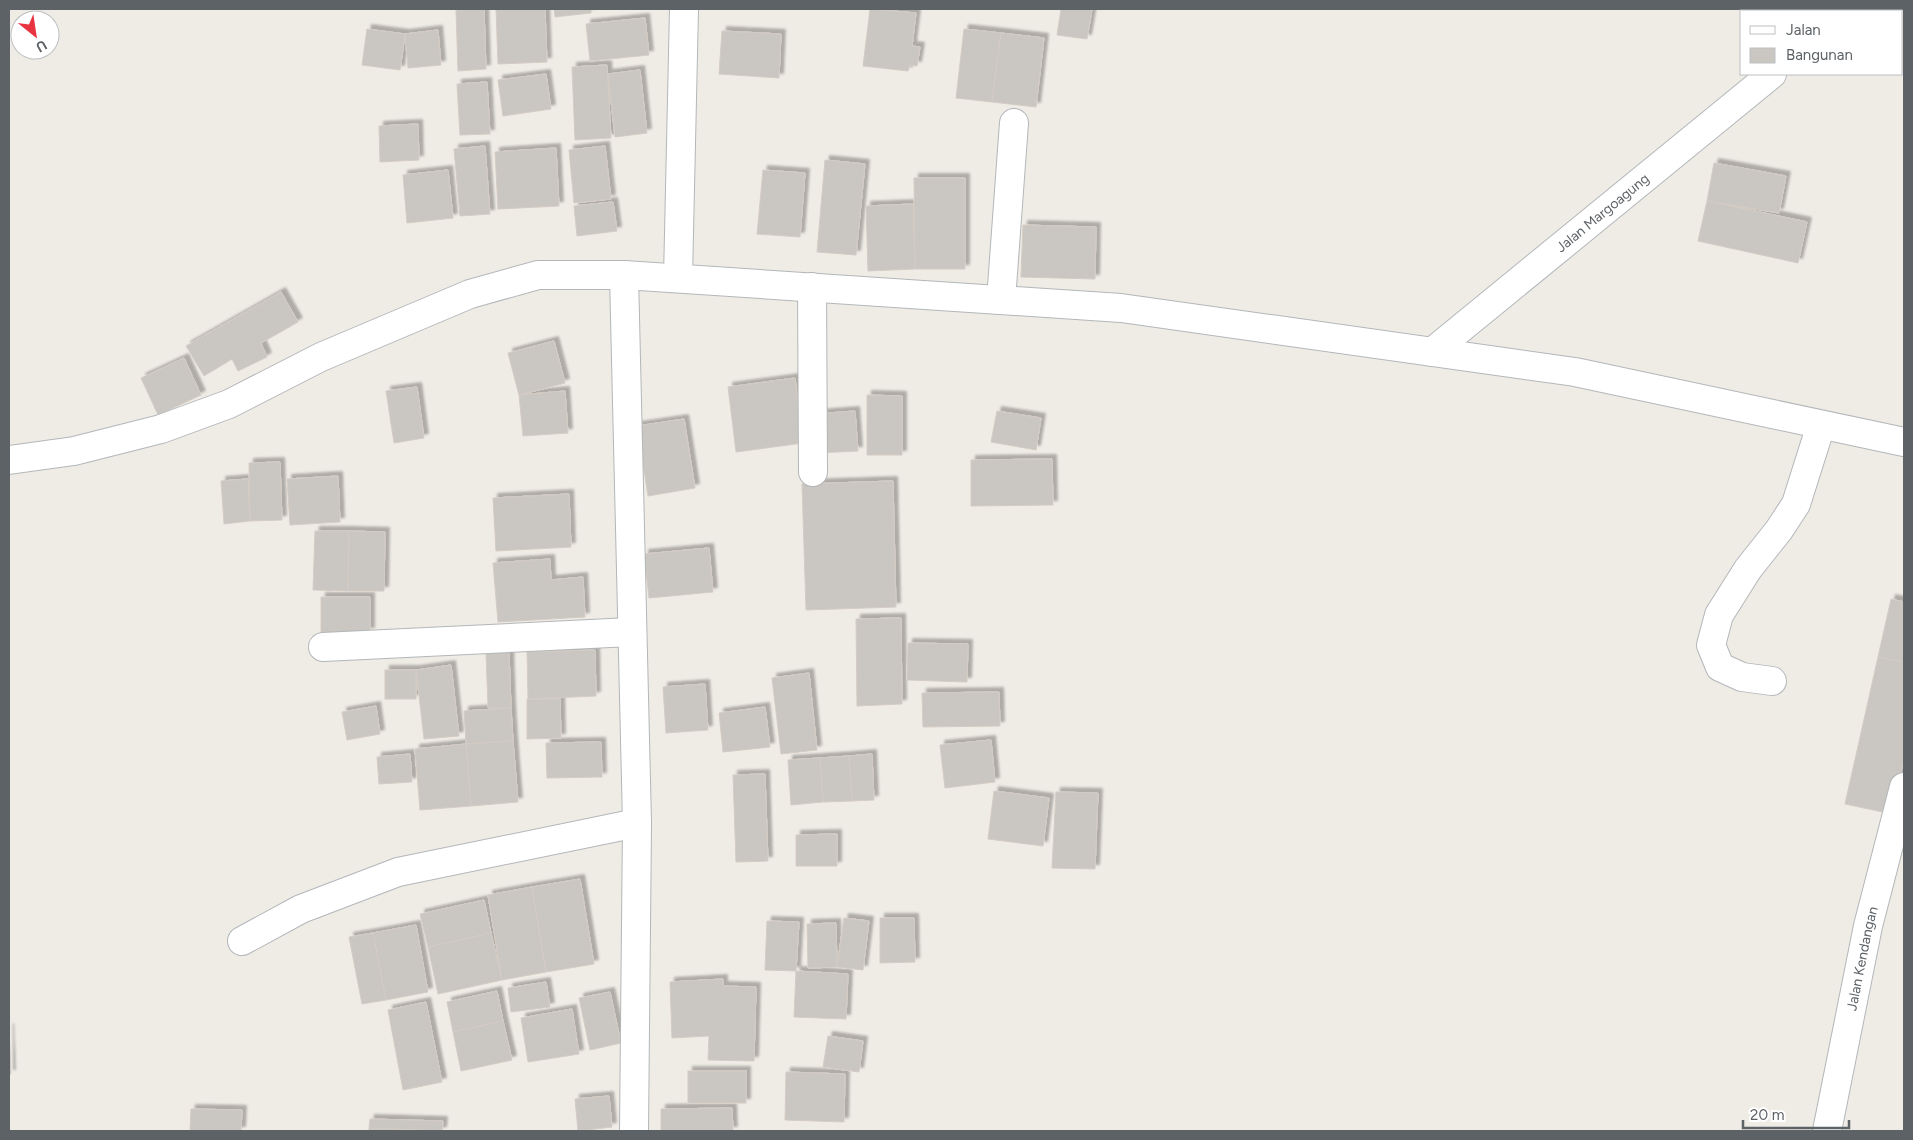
<svg xmlns="http://www.w3.org/2000/svg" width="1913" height="1140" viewBox="0 0 1913 1140" font-family="Figtree,sans-serif">
  <style>
    .building { fill: #cac6c1; stroke: #d4ccc4; filter: url(#shadow) }
    .lines { fill: none; stroke-linecap: round; stroke-linejoin: round }
    .minor-casing { stroke: #b3b7ba; stroke-width: 30 }
    .minor { stroke: #fff; stroke-width: 28 }
    .labels { text-anchor: middle; stroke-width: 5; stroke-linejoin: round; paint-order: stroke }
    .street-label { font-size: 14px; fill: #5d6266; stroke: #fff }
  </style>
  <defs>
    <filter id="shadow"><feDropShadow dx="4.5" dy="-4.5" stdDeviation="1" flood-color="#0004"/></filter>
  </defs>
  <rect width="100%" height="100%" fill="#efebe5"/>
  <g class="building">
    <polygon points="484,9 486,69 458,71 456,10"/>
    <polygon points="496,9 545,9 547,62 498,64"/>
    <polygon points="554,9 591,9 591,13 555,17"/>
    <polygon points="870,9 916,13 912,46 920,47 917,66 910,65 908,71 863,66"/>
    <polygon points="1061,9 1092,9 1087,39 1057,35"/>
    <polygon points="645,18 649,55 590,61 586,24"/>
    <polygon points="367,29 405,34 400,70 362,65"/>
    <polygon points="964,29 1001,33 992,102 956,98"/>
    <polygon points="438,30 441,65 408,68 405,34"/>
    <polygon points="722,31 781,34 779,78 719,74"/>
    <polygon points="1001,33 1044,38 1036,107 992,102"/>
    <polygon points="607,65 611,138 575,140 572,67"/>
    <polygon points="640,70 647,133 615,137 608,74"/>
    <polygon points="546,74 551,109 503,116 498,80"/>
    <polygon points="487,82 490,134 460,135 457,84"/>
    <polygon points="418,124 419,160 380,162 379,126"/>
    <polygon points="485,146 490,214 460,216 454,149"/>
    <polygon points="605,146 611,199 574,203 569,150"/>
    <polygon points="556,148 559,206 498,209 495,152"/>
    <polygon points="825,160 865,164 856,255 817,252"/>
    <polygon points="1714,163 1786,176 1779,213 1707,201"/>
    <polygon points="448,170 453,218 407,223 403,175"/>
    <polygon points="763,170 805,173 800,237 757,234"/>
    <polygon points="914,178 965,178 965,269 915,269"/>
    <polygon points="1707,201 1807,222 1798,263 1698,241"/>
    <polygon points="613,202 617,231 577,236 574,206"/>
    <polygon points="913,204 915,269 868,271 866,206"/>
    <polygon points="1023,225 1096,227 1095,279 1021,277"/>
    <polygon points="281,292 298,322 261,343 267,357 238,371 232,359 204,376 186,346"/>
    <polygon points="554,341 565,383 519,395 508,353"/>
    <polygon points="184,358 201,395 158,415 141,378"/>
    <polygon points="795,378 803,443 736,452 728,387"/>
    <polygon points="417,387 424,438 394,443 386,391"/>
    <polygon points="565,391 568,433 523,436 519,395"/>
    <polygon points="867,395 902,396 902,455 867,455"/>
    <polygon points="855,411 858,451 818,453 815,414"/>
    <polygon points="997,411 1041,418 1036,450 991,442"/>
    <polygon points="684,419 695,488 648,496 637,426"/>
    <polygon points="1052,459 1053,505 971,506 971,460"/>
    <polygon points="280,462 282,520 250,521 249,463"/>
    <polygon points="338,476 340,522 290,525 287,479"/>
    <polygon points="248,479 250,521 224,524 221,481"/>
    <polygon points="893,481 896,607 806,610 802,484"/>
    <polygon points="569,494 571,547 496,551 493,498"/>
    <polygon points="315,531 349,531 348,591 313,590"/>
    <polygon points="349,531 385,532 384,591 348,591"/>
    <polygon points="709,548 713,592 649,598 644,554"/>
    <polygon points="550,559 551,580 583,577 585,617 498,622 493,563"/>
    <polygon points="321,597 370,597 370,632 321,633"/>
    <polygon points="1891,599 1904,602 1904,662 1878,657"/>
    <polygon points="901,618 902,704 857,706 856,619"/>
    <polygon points="908,643 968,644 967,682 907,680"/>
    <polygon points="595,650 596,696 528,699 527,652"/>
    <polygon points="509,652 511,708 488,708 486,653"/>
    <polygon points="1878,657 1904,662 1904,758 1892,814 1845,804"/>
    <polygon points="451,665 459,736 424,739 416,670"/>
    <rect x="385" y="670" width="31" height="29"/>
    <polygon points="809,673 817,750 781,754 772,678"/>
    <polygon points="705,684 708,730 666,733 663,687"/>
    <polygon points="999,692 1000,726 923,727 922,693"/>
    <polygon points="527,699 560,699 561,738 527,739"/>
    <polygon points="376,706 380,734 347,740 342,712"/>
    <polygon points="765,707 770,747 723,752 719,713"/>
    <polygon points="511,708 513,741 466,744 464,711"/>
    <polygon points="991,740 995,782 945,788 940,745"/>
    <polygon points="513,741 518,802 471,806 466,744"/>
    <polygon points="601,742 602,777 547,778 546,743"/>
    <polygon points="466,744 471,806 420,810 415,749"/>
    <polygon points="410,754 412,782 379,784 377,757"/>
    <polygon points="872,754 874,800 852,801 849,756"/>
    <polygon points="849,756 852,801 823,802 820,758"/>
    <polygon points="820,758 823,802 791,805 788,760"/>
    <polygon points="765,774 768,861 736,862 733,775"/>
    <polygon points="994,791 1049,798 1043,846 988,839"/>
    <polygon points="1056,792 1098,793 1095,869 1052,868"/>
    <polygon points="837,834 837,866 796,866 796,835"/>
    <polygon points="580,879 594,964 546,972 532,887"/>
    <polygon points="532,887 546,972 502,980 488,895"/>
    <polygon points="484,900 491,933 428,947 420,914"/>
    <polygon points="844,918 869,921 863,970 837,967"/>
    <polygon points="880,918 914,918 915,962 880,963"/>
    <polygon points="767,921 799,922 796,971 765,970"/>
    <polygon points="836,923 837,967 808,968 807,924"/>
    <polygon points="416,925 428,992 386,1000 373,933"/>
    <polygon points="373,933 386,1000 362,1004 349,937"/>
    <polygon points="491,933 502,980 438,994 428,947"/>
    <polygon points="796,971 848,974 846,1019 794,1017"/>
    <polygon points="723,979 723,986 756,987 754,1061 708,1060 709,1036 672,1038 670,982"/>
    <polygon points="546,982 550,1007 511,1012 508,988"/>
    <polygon points="497,991 503,1021 453,1032 447,1002"/>
    <polygon points="610,992 621,1043 590,1050 579,998"/>
    <polygon points="426,1002 442,1082 403,1090 388,1010"/>
    <polygon points="572,1009 579,1054 528,1062 521,1018"/>
    <polygon points="503,1021 512,1060 461,1071 453,1032"/>
    <polygon points="9,1028 11,1074 9,1074"/>
    <polygon points="828,1036 863,1041 859,1072 823,1067"/>
    <rect x="688" y="1071" width="58" height="32"/>
    <polygon points="786,1072 845,1074 844,1122 785,1120"/>
    <polygon points="609,1096 612,1127 578,1131 575,1099"/>
    <polygon points="732,1108 733,1131 661,1131 661,1109"/>
    <polygon points="191,1109 242,1110 241,1131 190,1131"/>
    <polygon points="370,1119 443,1121 442,1131 369,1128"/>
    <polygon points="369,1128 442,1131 369,1131"/>
  </g>
  <g class="lines">
    <defs>
      <g id="minor">
        <polyline points="1848,11 1852,9"/>
        <polyline points="624,275 637,823 634,1131"/>
        <polyline points="678,278 684,9"/>
        <polyline points="812,287 813,472"/>
        <polyline points="1001,300 1014,123"/>
        <path id="s1" d="M 1432,352 L 1772,74"/>
        <polyline points="9,460 74,451 161,429 229,404 321,357 470,294 538,275 624,275 1121,308 1575,372 1904,442"/>
        <polyline points="323,647 631,632"/>
        <polyline points="1772,681 1742,677 1720,667 1711,645 1719,615 1748,569 1779,530 1796,504 1821,425"/>
        <polyline points="242,941 301,909 398,872 637,823"/>
        <path id="s2" d="M 1827,1131 L 1868,926 L 1904,787"/>
      </g>
    </defs>
    <use href="#minor" class="minor-casing"/>
    <use href="#minor" class="minor"/>
  </g>
  <g class="labels">
    <g class="street-label">
      <text dy="5" stroke="none"><textPath href="#s1" startOffset="220">Jalan Margoagung</textPath></text>
      <text dy="5" stroke="none"><textPath href="#s2" startOffset="176">Jalan Kendangan</textPath></text>
    </g>
  </g>
  <rect width="1913" height="1140" fill="none" stroke="#5d6266" stroke-width="20"/>
  <rect x="1740" y="10" width="162" height="65" fill="#ffffff" stroke="#bec0c2"/>
  <rect x="1750" y="26" width="25" height="8" fill="#ffffff" stroke="#bec0c2"/>
  <text x="1786" y="35" font-size="15" fill="#5d6266">Jalan</text>
  <rect x="1750" y="48" width="25" height="15" fill="#cac6c1" stroke="#bec0c2"/>
  <text x="1786" y="60" font-size="15" fill="#5d6266">Bangunan</text>
  <g transform="translate(35 35) rotate(150)"><circle r="24" fill="#ffffff" stroke="#bec0c2"/>
  <path d="M0-4L9 19L0 12L-9 19Z" fill="#e83340"/>
  <text y="-8" font-size="14" font-weight="bold" text-anchor="middle" fill="#5d6266">U</text>
  </g>
  <path d="M1743 1120v8h106v-8" fill="none" stroke="#5d6266" stroke-width="2.5"/>
  <text x="1750" y="1120" font-size="15" fill="#5d6266" stroke="#ffffff" stroke-width="4" paint-order="stroke">20 m</text>
</svg>
